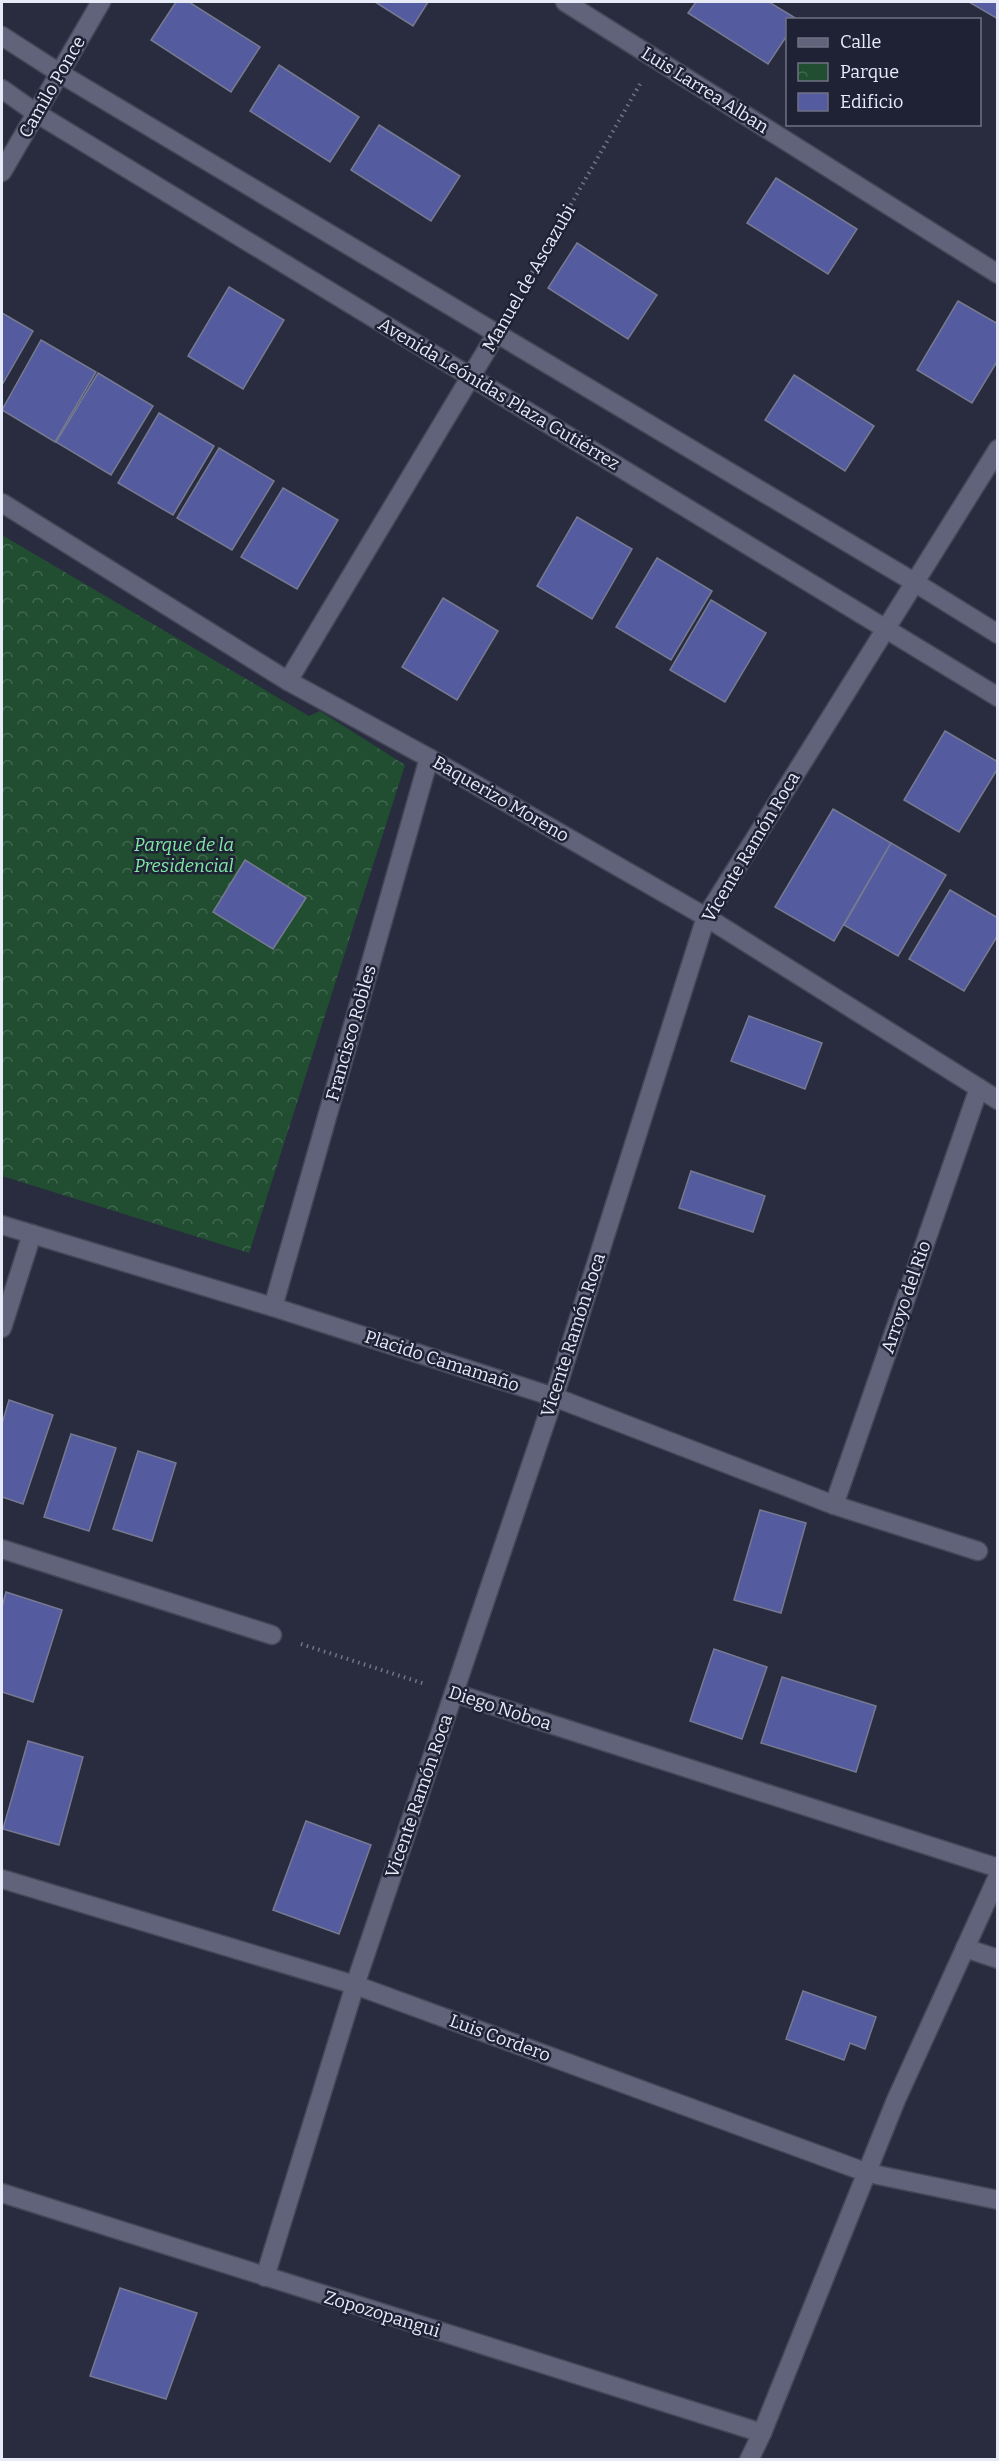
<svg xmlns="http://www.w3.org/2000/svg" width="999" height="2461" viewBox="0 0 999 2461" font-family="Bitter,serif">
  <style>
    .park { fill: url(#park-crowns) }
    .building { fill: #545b9f; stroke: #767a91; stroke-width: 1.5 }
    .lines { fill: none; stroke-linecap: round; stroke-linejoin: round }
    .lane-casing { stroke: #454757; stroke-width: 21 }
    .street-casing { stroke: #454757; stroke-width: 21 }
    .secondary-casing { stroke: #454757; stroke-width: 21 }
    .path { stroke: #727586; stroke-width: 4; stroke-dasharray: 1.5 4.5; stroke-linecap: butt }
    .lane { stroke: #606379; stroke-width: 18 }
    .street { stroke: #606379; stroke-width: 18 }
    .secondary { stroke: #606379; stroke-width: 18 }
    .labels { text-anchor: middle; stroke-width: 5; stroke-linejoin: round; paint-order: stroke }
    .street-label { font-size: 18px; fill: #e7eaf7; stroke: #1f2235 }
    .park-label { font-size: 18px; font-style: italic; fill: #81eaa4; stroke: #1f2235 }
  </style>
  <defs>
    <pattern id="park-crowns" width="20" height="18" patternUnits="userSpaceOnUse" patternTransform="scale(1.5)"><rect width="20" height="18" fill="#214d31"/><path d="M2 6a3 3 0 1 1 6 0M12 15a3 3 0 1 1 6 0" fill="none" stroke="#416750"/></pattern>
  </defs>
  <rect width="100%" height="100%" fill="#292c3f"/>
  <polygon class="park" points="2,535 309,716 320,711 405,765 249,1253 2,1176"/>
  <g class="building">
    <polygon points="176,2 189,2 260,47 231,92 151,40"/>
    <polygon points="375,2 428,2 413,26"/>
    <polygon points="696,2 769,2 797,19 788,20 788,34 768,64 688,13"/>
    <polygon points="969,2 998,2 998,19"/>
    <polygon points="279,65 359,117 330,162 250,111"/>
    <polygon points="379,125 460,176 431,221 351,170"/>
    <polygon points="776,178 857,229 828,274 747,223"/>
    <polygon points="577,243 657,295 628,339 548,288"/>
    <polygon points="229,287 284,320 243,389 188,356"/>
    <polygon points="958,301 998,324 998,360 972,403 917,370"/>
    <polygon points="2,313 33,331 2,385"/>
    <polygon points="41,340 96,372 55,442 2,410"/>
    <polygon points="98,373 153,406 111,475 56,442"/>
    <polygon points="794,375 874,426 845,471 765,420"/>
    <polygon points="159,413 214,446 173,515 118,483"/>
    <polygon points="219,448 274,481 232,550 177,518"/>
    <polygon points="283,488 338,520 297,589 241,557"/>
    <polygon points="577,517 632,549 592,619 537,586"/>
    <polygon points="657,558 712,591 671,660 616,627"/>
    <polygon points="443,598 498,631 457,700 402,667"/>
    <polygon points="711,600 766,633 725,702 670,670"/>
    <polygon points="945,731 998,762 998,768 959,832 904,800"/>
    <polygon points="833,809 891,843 834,941 775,907"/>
    <polygon points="891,843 946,875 898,956 844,925"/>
    <polygon points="245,860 306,898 273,949 213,912"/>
    <polygon points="950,890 998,918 998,935 964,991 909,959"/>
    <polygon points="749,1016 822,1043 805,1089 731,1061"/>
    <polygon points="691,1171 765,1196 753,1232 679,1208"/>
    <polygon points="9,1400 53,1415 23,1504 2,1497 2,1424"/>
    <polygon points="71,1434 116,1448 89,1531 44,1517"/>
    <polygon points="138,1451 176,1463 152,1541 113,1529"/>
    <polygon points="760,1510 806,1523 781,1613 734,1600"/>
    <polygon points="6,1592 62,1610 33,1702 2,1692 2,1607"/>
    <polygon points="714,1649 767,1667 742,1739 690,1721"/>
    <polygon points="782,1677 876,1706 856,1772 761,1743"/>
    <polygon points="28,1741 83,1757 59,1845 3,1829"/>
    <polygon points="306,1821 371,1845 339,1934 273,1910"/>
    <polygon points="803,1991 876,2017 865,2049 850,2043 844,2060 786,2039"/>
    <polygon points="120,2288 197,2313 166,2399 90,2376"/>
  </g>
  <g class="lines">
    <defs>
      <polyline id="lane" points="355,1985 868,2173"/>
      <g id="street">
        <polyline points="565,2 998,274"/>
        <polyline points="2,172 101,2"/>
        <polyline points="2,503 288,681 429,758 706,917 998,1100"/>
        <polyline points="288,681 497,333"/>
        <polyline points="2,1225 273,1307 554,1397 834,1505 978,1551"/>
        <polyline points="273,1307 429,758"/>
        <polyline points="2,1328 32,1234"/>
        <polyline points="834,1505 979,1088"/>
        <polyline points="2,1549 272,1635"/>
        <polyline points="454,1693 998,1868"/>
        <polyline points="2,1879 355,1985"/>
        <polyline points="965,1948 998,1959"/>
        <polyline points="868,2173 998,2200"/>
        <polyline points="2,2193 762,2433"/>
        <polyline points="265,2277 355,1985 554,1397 706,917 998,449"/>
      </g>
      <g id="secondary">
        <polyline points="2,36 61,74 914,582 998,634"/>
        <polyline points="2,89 36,113 998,697"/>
        <polyline points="749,2460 762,2433 896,2100 998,1876"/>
      </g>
    </defs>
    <use href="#lane" class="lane-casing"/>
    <use href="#street" class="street-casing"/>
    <use href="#secondary" class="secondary-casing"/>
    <g class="path">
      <polyline points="511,309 640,84"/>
      <polyline points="301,1644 425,1684"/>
    </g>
    <use href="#lane" class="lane"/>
    <use href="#street" class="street"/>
    <use href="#secondary" class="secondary"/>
  </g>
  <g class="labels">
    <g class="street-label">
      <text transform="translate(52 87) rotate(-60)" y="6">Camilo Ponce</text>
      <text transform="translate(705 90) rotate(32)" y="6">Luis Larrea Alban</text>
      <text transform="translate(529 278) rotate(-60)" y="6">Manuel de Ascazubi</text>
      <text transform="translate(499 394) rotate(31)" y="6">Avenida Leónidas Plaza Gutiérrez</text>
      <text transform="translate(501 799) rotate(30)" y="6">Baquerizo Moreno</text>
      <text transform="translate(751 847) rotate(-59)" y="6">Vicente Ramón Roca</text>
      <text transform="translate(351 1033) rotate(-74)" y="6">Francisco Robles</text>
      <text transform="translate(906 1297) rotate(-71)" y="6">Arroyo del Rio</text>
      <text transform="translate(573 1335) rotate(-72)" y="6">Vicente Ramón Roca</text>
      <text transform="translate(442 1361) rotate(18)" y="6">Placido Camamaño</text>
      <text transform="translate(500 1708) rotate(18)" y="6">Diego Noboa</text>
      <text transform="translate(419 1796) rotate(-71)" y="6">Vicente Ramón Roca</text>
      <text transform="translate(500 2038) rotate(20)" y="6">Luis Cordero</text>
      <text transform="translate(382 2314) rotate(17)" y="6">Zopozopangui</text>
    </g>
    <g class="park-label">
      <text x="184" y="851">Parque de la<tspan x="184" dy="21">Presidencial</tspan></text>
    </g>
  </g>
  <rect width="999" height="2461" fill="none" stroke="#e7eaf7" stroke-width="6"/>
  <rect x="786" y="18" width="195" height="108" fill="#1f2235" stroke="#6f7283" stroke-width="1.5"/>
  <rect x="798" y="38" width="30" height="9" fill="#606379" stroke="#6f7283" stroke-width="1.5"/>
  <text x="840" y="48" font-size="18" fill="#e7eaf7">Calle</text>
  <rect x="798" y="63" width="30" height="18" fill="url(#park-crowns)" stroke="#6f7283" stroke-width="1.5"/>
  <text x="840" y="78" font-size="18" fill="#e7eaf7">Parque</text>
  <rect x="798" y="93" width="30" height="18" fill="#545b9f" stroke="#6f7283" stroke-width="1.5"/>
  <text x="840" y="108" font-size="18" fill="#e7eaf7">Edificio</text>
</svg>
